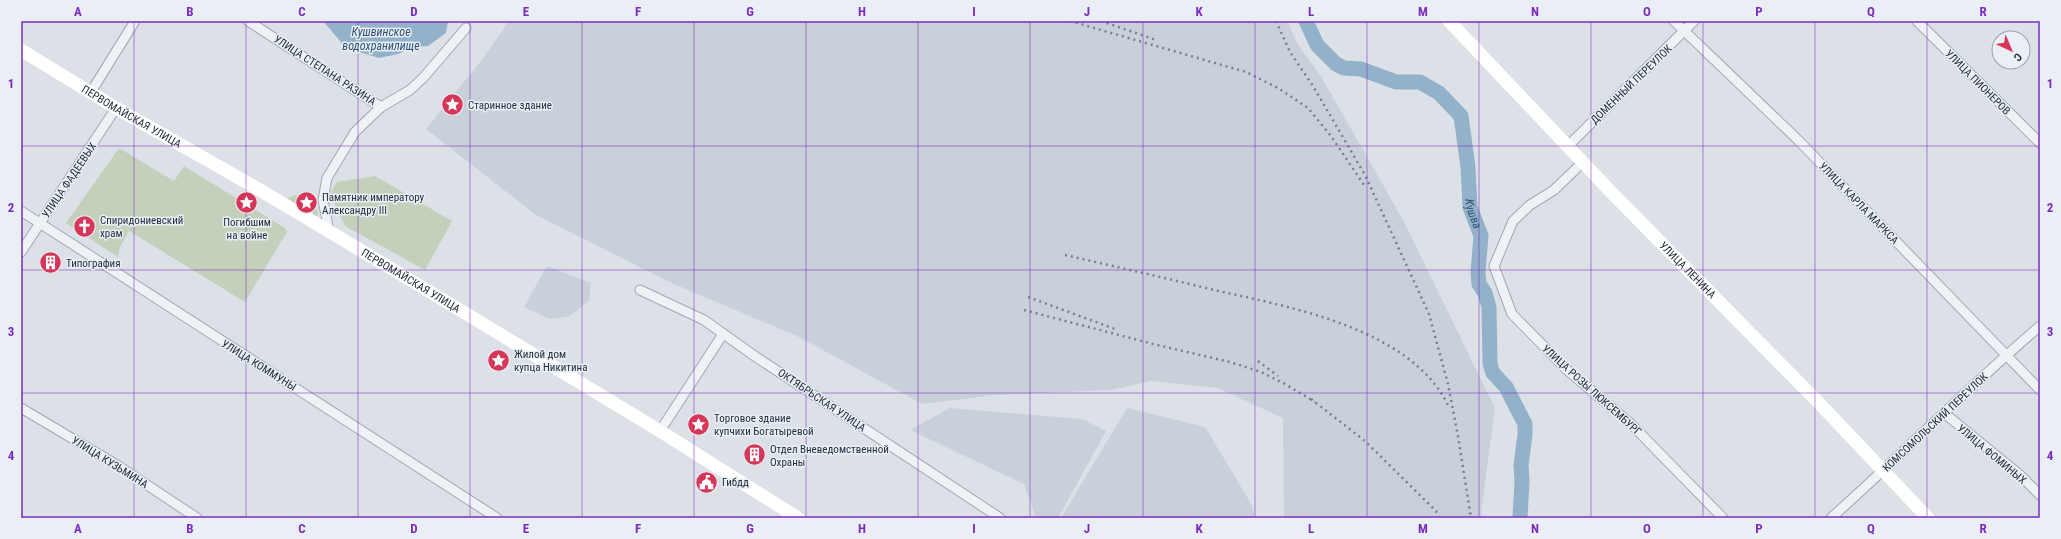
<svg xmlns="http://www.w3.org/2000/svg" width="2061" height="539" viewBox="0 0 2061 539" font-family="'Roboto Condensed',sans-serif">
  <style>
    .built { fill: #c9d0d9 }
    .green { fill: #c3d1bc }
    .water { fill: #93b2ca }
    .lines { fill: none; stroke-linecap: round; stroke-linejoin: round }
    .river { stroke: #93b2ca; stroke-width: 15 }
    .street-casing { stroke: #a0a8b1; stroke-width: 11 }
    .street { stroke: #eef1f5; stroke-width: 9 }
    .secondary { stroke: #fff; stroke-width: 13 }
    .rail { stroke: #748191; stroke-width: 2.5; stroke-dasharray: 2 4; stroke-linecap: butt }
    .grid { fill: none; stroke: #7b2cbf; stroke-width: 1; stroke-opacity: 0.55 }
    .labels { text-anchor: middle; stroke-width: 3; stroke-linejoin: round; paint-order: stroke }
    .street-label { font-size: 11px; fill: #242f3e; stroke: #eaeff5 }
    .poi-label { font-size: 11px; fill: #242f3e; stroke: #eaeff5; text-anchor: start }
    .water-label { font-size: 12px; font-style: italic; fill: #2c5174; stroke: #eaeff5 }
    .neatline { fill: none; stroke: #7b2cbf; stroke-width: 1.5 }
    .grid-label { font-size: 13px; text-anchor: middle; font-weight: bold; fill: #7b2cbf }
  </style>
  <rect width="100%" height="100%" fill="#dbe1e7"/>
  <g class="built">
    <polygon points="509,21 1287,21 1298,45 1322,78 1403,220 1495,408 1481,513 1483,518 1284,518 1283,418 1218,388 1151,381 1111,390 994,395 922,404 799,337 667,281 536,215 426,129 481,61"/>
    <polygon points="547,266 591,283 589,300 577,311 566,317 550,319 524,307"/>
    <polygon points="950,408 1082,419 1106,431 1058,518 1036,518 1024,484 910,430"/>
    <polygon points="1127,408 1205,427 1250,502 1256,518 1061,518"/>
  </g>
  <g class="green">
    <polygon points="119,148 174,181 184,166 285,228 287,232 245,302 129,231 120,247 118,257 66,223"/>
    <polygon points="375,176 452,221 425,270 345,226 330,194 337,182"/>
    <polygon points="305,192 314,197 318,214 315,218 287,201 289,197"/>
  </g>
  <polygon class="water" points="323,21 448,21 446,33 428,46 414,47 398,54 379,58 346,48"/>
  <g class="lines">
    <path class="river" id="s1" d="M 1306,21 L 1317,45 L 1336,64 L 1344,68 L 1361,69 L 1396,82 L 1420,82 L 1439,93 L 1461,116 L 1468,167 L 1470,207 L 1481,236 L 1478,272 L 1479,284 L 1485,293 L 1489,307 L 1490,364 L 1493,373 L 1506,387 L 1525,424 L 1525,435 L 1521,465 L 1522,481 L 1520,518"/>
    <defs>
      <g id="street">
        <polyline points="248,21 381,107"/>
        <polyline points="1674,21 1798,140 2040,390"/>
        <polyline points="1917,21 2040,143"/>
        <polyline points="91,92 135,21"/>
        <polyline points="1568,146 1694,21"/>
        <polyline points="1583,162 1554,190 1530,205 1513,221 1494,266 1512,314 1566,369 1631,424 1723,518"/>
        <polyline points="21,211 497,518"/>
        <polyline points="329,231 323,200 327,178 355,132 381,107 410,90 423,78 466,28"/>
        <polyline points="21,252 116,108"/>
        <polyline points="640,290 704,320 756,357 1000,518"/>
        <polyline points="21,408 117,465 197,518"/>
        <polyline points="1944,413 2020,475 2040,495"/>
        <polyline points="660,431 723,334"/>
        <path d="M 1831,518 C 1902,455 1968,387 2040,326"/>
      </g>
    </defs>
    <use href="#street" class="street-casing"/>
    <use href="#street" class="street"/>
    <g class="secondary">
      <path id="s2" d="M 1449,21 L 1611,192 L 1818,402 L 1928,518"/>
      <path id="s3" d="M 21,50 L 116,108 L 260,190 L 412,281 L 660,431 L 798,518"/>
    </g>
    <g class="rail">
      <polyline points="1070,21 1246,72 1278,88 1308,108 1331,136 1366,188"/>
      <polyline points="1101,21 1156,40"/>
      <polyline points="1276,21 1290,52 1313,86 1365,175 1429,314 1448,384 1458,436 1471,518"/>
      <path d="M 1065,255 C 1113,266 1161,277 1210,289 C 1288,307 1411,327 1449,407"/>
      <polyline points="1028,297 1115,329"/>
      <polyline points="1024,310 1153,344 1230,362 1261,372 1285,384 1315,402"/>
      <polyline points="1258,361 1278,376"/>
      <polyline points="1311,399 1365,441 1436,511 1439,518"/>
    </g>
  </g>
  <path class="grid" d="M 134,21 L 134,518M 246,21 L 246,518M 358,21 L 358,518M 470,21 L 470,518M 582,21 L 582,518M 694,21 L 694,518M 806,21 L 806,518M 918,21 L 918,518M 1030,21 L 1030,518M 1143,21 L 1143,518M 1255,21 L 1255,518M 1367,21 L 1367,518M 1479,21 L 1479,518M 1591,21 L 1591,518M 1703,21 L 1703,518M 1815,21 L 1815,518M 1927,21 L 1927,518M 21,146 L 2040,146M 21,270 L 2040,270M 21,393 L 2040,393"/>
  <defs>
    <symbol id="sight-disc" viewBox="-11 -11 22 22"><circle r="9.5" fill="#d63659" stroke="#eaeff5"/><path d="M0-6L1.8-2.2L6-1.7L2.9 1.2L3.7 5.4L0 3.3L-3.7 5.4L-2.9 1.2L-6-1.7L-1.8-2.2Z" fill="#fff"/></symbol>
    <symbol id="church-disc" viewBox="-11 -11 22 22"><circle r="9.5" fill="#d63659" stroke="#eaeff5"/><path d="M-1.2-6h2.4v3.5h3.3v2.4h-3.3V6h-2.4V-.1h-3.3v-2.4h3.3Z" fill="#fff"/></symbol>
    <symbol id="building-disc" viewBox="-11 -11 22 22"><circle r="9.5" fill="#d63659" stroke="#eaeff5"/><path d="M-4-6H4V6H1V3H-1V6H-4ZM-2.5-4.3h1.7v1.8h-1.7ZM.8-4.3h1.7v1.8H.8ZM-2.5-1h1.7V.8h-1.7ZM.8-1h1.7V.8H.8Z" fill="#fff"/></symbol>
    <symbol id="civic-disc" viewBox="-11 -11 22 22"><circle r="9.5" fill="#d63659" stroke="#eaeff5"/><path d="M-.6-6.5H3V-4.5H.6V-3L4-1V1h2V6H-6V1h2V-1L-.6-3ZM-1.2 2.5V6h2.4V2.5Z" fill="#fff"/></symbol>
  </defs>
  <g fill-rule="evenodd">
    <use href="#sight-disc" x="440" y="92" width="25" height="25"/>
    <use href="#sight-disc" x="234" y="190" width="25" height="25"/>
    <use href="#sight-disc" x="294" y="190" width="25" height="25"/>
    <use href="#church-disc" x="72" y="214" width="25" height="25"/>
    <use href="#building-disc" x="38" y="250" width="25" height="25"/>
    <use href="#sight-disc" x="486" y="348" width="25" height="25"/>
    <use href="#sight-disc" x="686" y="412" width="25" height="25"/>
    <use href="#building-disc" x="742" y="442" width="25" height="25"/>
    <use href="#civic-disc" x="694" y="470" width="25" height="25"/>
  </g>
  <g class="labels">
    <g class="street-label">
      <text transform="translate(325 70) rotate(33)" y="4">УЛИЦА СТЕПАНА РАЗИНА</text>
      <text transform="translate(1978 82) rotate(45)" y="4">УЛИЦА ПИОНЕРОВ</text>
      <text transform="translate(1631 84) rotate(-44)" y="4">ДОМЕННЫЙ ПЕРЕУЛОК</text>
      <text dy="4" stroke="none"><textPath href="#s3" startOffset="129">ПЕРВОМАЙСКАЯ УЛИЦА</textPath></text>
      <text transform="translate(69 180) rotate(-56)" y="4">УЛИЦА ФАДЕЕВЫХ</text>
      <text transform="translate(1859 203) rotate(46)" y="4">УЛИЦА КАРЛА МАРКСА</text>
      <text dy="4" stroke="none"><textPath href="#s2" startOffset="345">УЛИЦА ЛЕНИНА</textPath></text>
      <text dy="4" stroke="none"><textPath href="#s3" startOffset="453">ПЕРВОМАЙСКАЯ УЛИЦА</textPath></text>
      <text transform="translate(259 365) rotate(32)" y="4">УЛИЦА КОММУНЫ</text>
      <text transform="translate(1592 390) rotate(42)" y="4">УЛИЦА РОЗЫ ЛЮКСЕМБУРГ</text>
      <text transform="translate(822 400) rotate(34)" y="4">ОКТЯБРЬСКАЯ УЛИЦА</text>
      <text transform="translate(1935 422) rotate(-43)" y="4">КОМСОМОЛЬСКИЙ ПЕРЕУЛОК</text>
      <text transform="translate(1992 454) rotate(40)" y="4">УЛИЦА ФОМИНЫХ</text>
      <text transform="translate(110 462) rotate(32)" y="4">УЛИЦА КУЗЬМИНА</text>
    </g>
    <g class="poi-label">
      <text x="468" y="109">Старинное здание</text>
      <text x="322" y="201">Памятник императору<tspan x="322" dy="13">Александру III</tspan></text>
      <text x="100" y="224">Спиридониевский<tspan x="100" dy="13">храм</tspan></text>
      <text x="247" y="226" text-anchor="middle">Погибшим<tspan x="247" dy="13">на войне</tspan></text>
      <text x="66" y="267">Типография</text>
      <text x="514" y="358">Жилой дом<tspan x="514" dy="13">купца Никитина</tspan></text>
      <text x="714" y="422">Торговое здание<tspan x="714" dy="13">купчихи Богатыревой</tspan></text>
      <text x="770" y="453">Отдел Вневедомственной<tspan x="770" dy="13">Охраны</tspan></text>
      <text x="722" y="486">Гибдд</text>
    </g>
    <g class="water-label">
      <text x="381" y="36">Кушвинское<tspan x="381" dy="14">водохранилище</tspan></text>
      <text dy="4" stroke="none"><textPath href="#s1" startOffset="293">Кушва</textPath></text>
    </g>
  </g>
  <rect width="2061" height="539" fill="none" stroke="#eaeff5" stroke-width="44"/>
  <g transform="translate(2011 50) rotate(136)"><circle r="19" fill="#eaeff5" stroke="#9ba2ac"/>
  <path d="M0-3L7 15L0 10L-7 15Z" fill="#d63659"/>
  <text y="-6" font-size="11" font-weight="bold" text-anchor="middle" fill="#242f3e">С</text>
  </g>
  <rect x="22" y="22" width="2017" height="495" class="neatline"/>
  <g class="grid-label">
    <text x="78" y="16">A</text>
    <text x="190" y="16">B</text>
    <text x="302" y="16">C</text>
    <text x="414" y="16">D</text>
    <text x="526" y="16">E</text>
    <text x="638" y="16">F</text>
    <text x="750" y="16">G</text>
    <text x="862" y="16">H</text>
    <text x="974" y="16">I</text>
    <text x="1087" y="16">J</text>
    <text x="1199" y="16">K</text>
    <text x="1311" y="16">L</text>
    <text x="1423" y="16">M</text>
    <text x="1535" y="16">N</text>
    <text x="1647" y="16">O</text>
    <text x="1759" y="16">P</text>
    <text x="1871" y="16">Q</text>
    <text x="1983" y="16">R</text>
    <text x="11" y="88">1</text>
    <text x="2050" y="88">1</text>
    <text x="11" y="212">2</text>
    <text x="2050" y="212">2</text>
    <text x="11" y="336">3</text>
    <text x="2050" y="336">3</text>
    <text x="11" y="460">4</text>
    <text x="2050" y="460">4</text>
    <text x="78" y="533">A</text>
    <text x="190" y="533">B</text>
    <text x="302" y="533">C</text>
    <text x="414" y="533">D</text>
    <text x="526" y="533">E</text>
    <text x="638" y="533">F</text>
    <text x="750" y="533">G</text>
    <text x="862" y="533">H</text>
    <text x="974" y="533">I</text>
    <text x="1087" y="533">J</text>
    <text x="1199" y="533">K</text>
    <text x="1311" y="533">L</text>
    <text x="1423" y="533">M</text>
    <text x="1535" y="533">N</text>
    <text x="1647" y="533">O</text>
    <text x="1759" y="533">P</text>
    <text x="1871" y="533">Q</text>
    <text x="1983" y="533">R</text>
  </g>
</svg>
